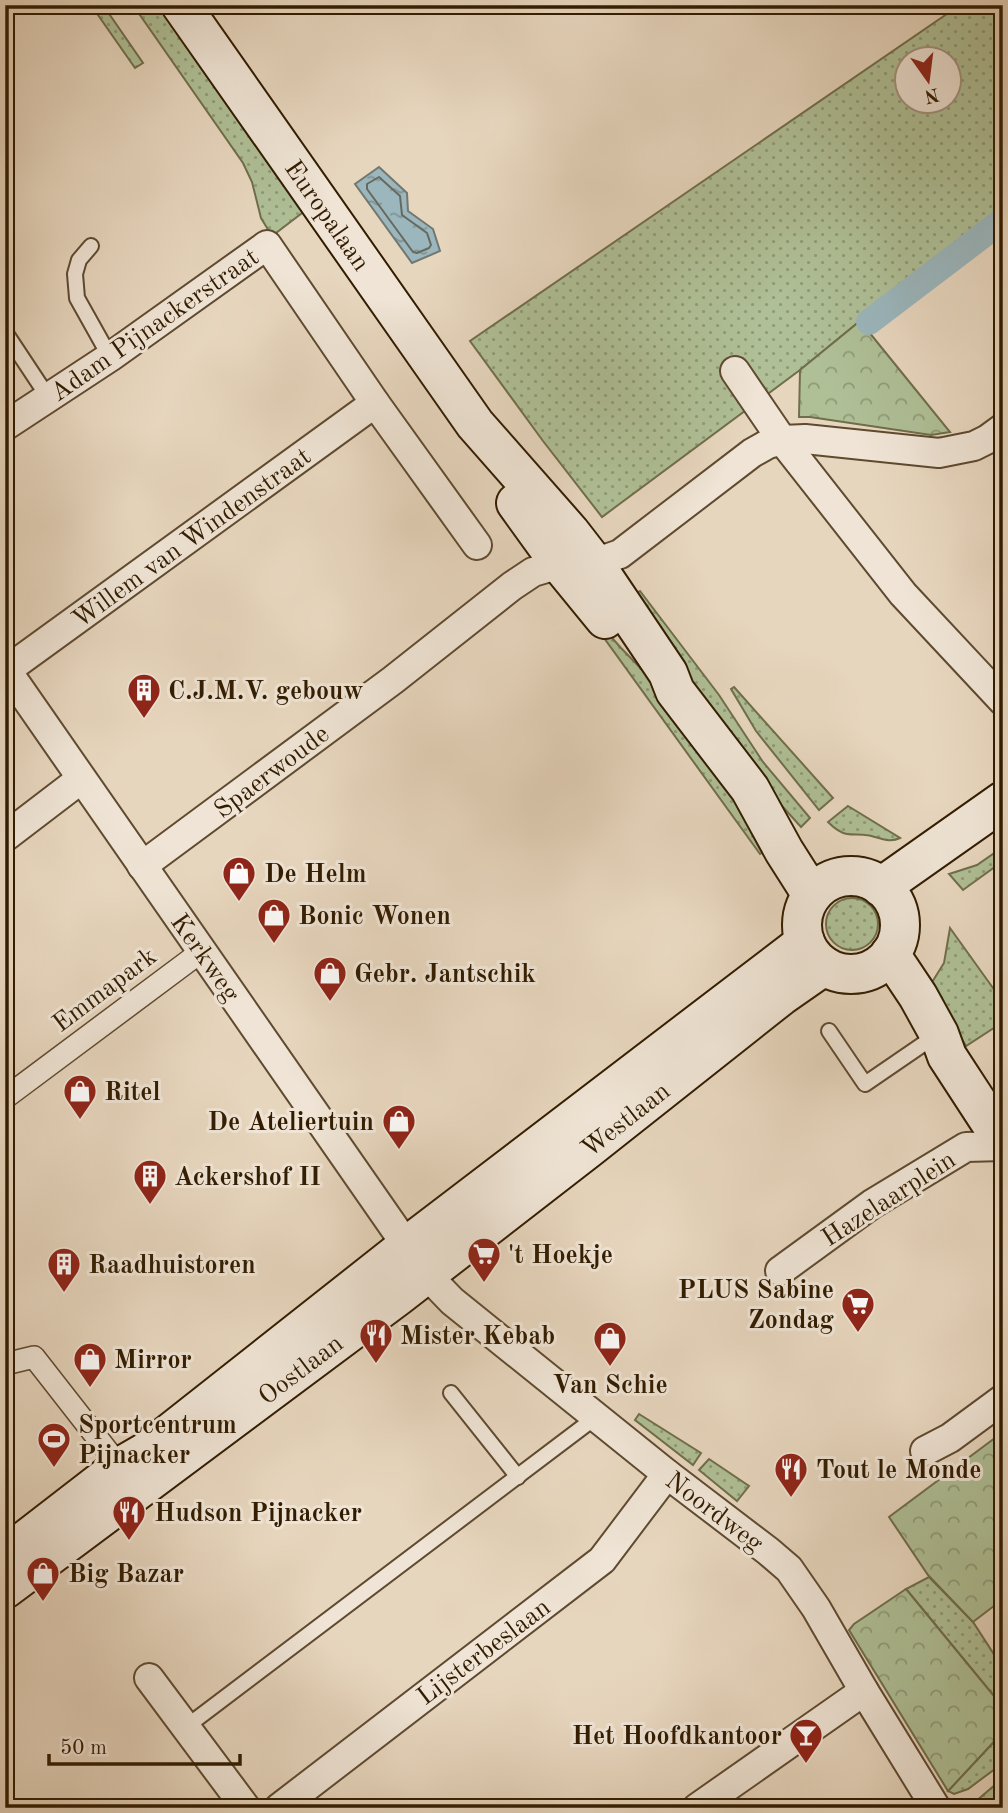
<svg xmlns="http://www.w3.org/2000/svg" width="1008" height="1813" viewBox="0 0 1008 1813" font-family="'Old Standard TT',serif">
  <style>
    .grass { fill: url(#grass-dots); stroke: #706e4b; stroke-width: 2; fill-rule: evenodd }
    .forest { fill: url(#forest-crowns); stroke: #706e4b; stroke-width: 2 }
    .water { fill: url(#water-ripples); stroke: #717871; stroke-width: 2 }
    .lines { fill: none; stroke-linecap: round; stroke-linejoin: round }
    .shore { stroke: #66695e; stroke-width: 2 }
    .canal { stroke: #9bb6bc; stroke-width: 26 }
    .service-casing { stroke: #5f4a30; stroke-width: 18 }
    .pedestrian-casing { stroke: #5f4a30; stroke-width: 24 }
    .minor-casing { stroke: #5f4a30; stroke-width: 32 }
    .secondary-casing { stroke: #321c00; stroke-width: 42 }
    .service { stroke: #efe4d5; stroke-width: 14 }
    .pedestrian { stroke: #efe4d5; stroke-width: 21 }
    .minor { stroke: #efe4d5; stroke-width: 28 }
    .secondary { stroke: #efe4d5; stroke-width: 38 }
    .labels { text-anchor: middle; stroke-width: 6; stroke-linejoin: round; paint-order: stroke }
    .street-label { font-size: 26px; fill: #321c00; stroke: #efe4d5 }
    .poi-label { font-size: 26px; font-weight: bold; fill: #321c00; stroke: #efe4d5; text-anchor: start }
  </style>
  <defs>
    <pattern id="grass-dots" width="8" height="8" patternUnits="userSpaceOnUse" patternTransform="scale(1.75)"><rect width="8" height="8" fill="#afbf96"/><path d="M2 2h.1M6 6h.1" fill="none" stroke="#8f9a78" stroke-width="1.8" stroke-linecap="round"/></pattern>
    <pattern id="forest-crowns" width="20" height="18" patternUnits="userSpaceOnUse" patternTransform="scale(1.75)"><rect width="20" height="18" fill="#afbf96"/><path d="M2 6a3 3 0 1 1 6 0M12 15a3 3 0 1 1 6 0" fill="none" stroke="#8f9a78"/></pattern>
    <pattern id="water-ripples" width="26" height="14" patternUnits="userSpaceOnUse" patternTransform="scale(1.75)"><rect width="26" height="14" fill="#9bb6bc"/><path d="M2 4q2-2 4 0t4 0M15 11q2-2 4 0t4 0" fill="none" stroke="#7f9396"/></pattern>
  </defs>
  <rect width="100%" height="100%" fill="#e7d6be"/>
  <filter id="stains"><feTurbulence type="fractalNoise" baseFrequency=".00286" numOctaves="4"/><feColorMatrix values="0 0 0 0 .2 0 0 0 0 .09 0 0 0 0 .02 0 0 0 .5 -.17"/></filter>
  <radialGradient id="worn" r=".72"><stop offset=".6" stop-color="#630" stop-opacity="0"/><stop offset="1" stop-color="#630" stop-opacity=".3"/></radialGradient>
  <g class="grass">
    <polygon points="91,5 103,5 143,63 135,68"/>
    <polygon points="133,5 165,5 306,210 272,236 261,218 252,182 243,163"/>
    <path d="M 960,5 L 1003,5 L 1003,211 L 860,321 L 800,370 L 602,517 L 543,441 L 470,341 ZM 906,60 L 948,60 L 948,102 L 906,102 Z"/>
    <polygon points="640,591 719,695 763,762 810,818 801,827 754,775 628,598"/>
    <polygon points="597,621 621,648 654,682 772,846 760,854 594,624"/>
    <polygon points="734,687 833,798 819,810 756,731 731,689"/>
    <path d="M 848,806 L 900,838 C 888,844 878,836 865,835 C 860,834 853,835 847,834 C 840,833 833,827 828,822 Z"/>
    <polygon points="1003,847 1003,861 963,890 949,874 977,865"/>
    <circle cx="852" cy="924" r="26"/>
    <polygon points="950,928 1003,1002 1003,1022 966,1046 929,987 944,963"/>
    <polygon points="639,1414 701,1453 693,1465 635,1420"/>
    <polygon points="709,1459 749,1486 737,1501 699,1470"/>
    <polygon points="929,1577 973,1622 999,1662 1003,1659 1003,1707 906,1589"/>
    <polygon points="1003,1732 1003,1763 968,1789 954,1794 948,1791"/>
    <polygon points="1003,1778 1003,1808 968,1808"/>
  </g>
  <g class="forest">
    <polygon points="860,321 950,432 931,435 810,417 799,417 800,370"/>
    <polygon points="1003,1432 1003,1599 973,1622 928,1575 889,1517"/>
    <polygon points="906,1589 1003,1707 1003,1732 948,1791 849,1630 854,1624"/>
  </g>
  <polygon class="water" points="379,167 407,193 408,211 433,229 440,251 412,263 355,184"/>
  <g class="lines">
    <polygon class="shore" points="379,177 400,196 402,215 427,233 431,245 429,248 417,253 413,252 367,189 367,184"/>
    <polyline class="canal" points="869,322 1003,220"/>
    <defs>
      <g id="service">
        <polyline points="91,246 79,260 75,274 77,298 110,357"/>
        <polyline points="5,332 48,397"/>
        <polyline points="829,1031 865,1084 938,1034"/>
        <polyline points="451,1393 518,1477"/>
        <polyline points="186,1727 596,1417"/>
      </g>
      <g id="pedestrian">
        <polyline points="5,1098 202,951"/>
        <polyline points="5,1364 34,1357 120,1467"/>
      </g>
      <g id="minor">
        <polyline points="735,371 782,440 903,594 1003,701"/>
        <polyline points="5,426 110,357 267,245 375,403 477,545"/>
        <polyline points="5,668 407,1246"/>
        <polyline points="7,670 375,403"/>
        <polyline points="5,837 81,779"/>
        <polyline points="142,866 393,680 512,586 533,572 560,564 594,563 620,554 752,453 768,444 782,440 805,439 939,453 974,446 988,439 1003,428"/>
        <polyline points="780,1271 872,1204 966,1147 1003,1146"/>
        <polyline points="426,1274 452,1301 667,1474 768,1551 789,1569 816,1608 864,1691 936,1808"/>
        <polyline points="925,1451 950,1438 1003,1399"/>
        <polyline points="149,1678 246,1808"/>
        <polyline points="279,1808 602,1560 667,1474"/>
        <polyline points="697,1808 864,1691"/>
      </g>
      <g id="secondary">
        <polyline points="181,5 475,424 570,532 594,563 668,673 675,691 750,789 784,851 812,895"/>
        <polyline points="516,503 560,564 605,619"/>
        <circle cx="851" cy="925" r="49"/>
        <polyline points="881,887 1003,801"/>
        <polyline points="890,954 918,996 939,1034 947,1056 1003,1142"/>
        <polyline points="5,1556 120,1467 146,1452 407,1246 805,942"/>
        <polyline points="5,1589 398,1296 589,1148 781,996 824,966"/>
      </g>
    </defs>
    <use href="#service" class="service-casing"/>
    <use href="#pedestrian" class="pedestrian-casing"/>
    <use href="#minor" class="minor-casing"/>
    <use href="#secondary" class="secondary-casing"/>
    <use href="#service" class="service"/>
    <use href="#pedestrian" class="pedestrian"/>
    <use href="#minor" class="minor"/>
    <use href="#secondary" class="secondary"/>
  </g>
  <defs>
    <symbol id="building-pin" viewBox="-11 -11 22 30"><path d="M0 17L-7.5 6A9.5 9.5 0 1 1 7.5 6Z" fill="#8f2418" stroke="#efe4d5"/><path d="M-4-6H4V6H1V3H-1V6H-4ZM-2.5-4.3h1.7v1.8h-1.7ZM.8-4.3h1.7v1.8H.8ZM-2.5-1h1.7V.8h-1.7ZM.8-1h1.7V.8H.8Z" fill="#fff"/></symbol>
    <symbol id="shop-pin" viewBox="-11 -11 22 30"><path d="M0 17L-7.5 6A9.5 9.5 0 1 1 7.5 6Z" fill="#8f2418" stroke="#efe4d5"/><path d="M-5-2.5h2.3a2.7 3.5 0 0 1 5.4 0H5L5.5 6h-11ZM-1.5-2.5h3a1.5 2.3 0 0 0-3 0Z" fill="#fff"/></symbol>
    <symbol id="supermarket-pin" viewBox="-11 -11 22 30"><path d="M0 17L-7.5 6A9.5 9.5 0 1 1 7.5 6Z" fill="#8f2418" stroke="#efe4d5"/><path d="M-6-5.5h2.5l.6 2H6L4.5 2H-2.5L-4.4-4H-6ZM-1.5 3.2a1.3 1.3 0 1 0 .1 0ZM3 3.2a1.3 1.3 0 1 0 .1 0Z" fill="#fff"/></symbol>
    <symbol id="restaurant-pin" viewBox="-11 -11 22 30"><path d="M0 17L-7.5 6A9.5 9.5 0 1 1 7.5 6Z" fill="#8f2418" stroke="#efe4d5"/><path d="M-5-6h1v4h1v-4h1v4h1v-4h1v5L-1.5 .5V6h-2V.5L-5-1ZM5-6V6H3V1.5H1.5Q1.5-4 5-6Z" fill="#fff"/></symbol>
    <symbol id="stadium-pin" viewBox="-11 -11 22 30"><path d="M0 17L-7.5 6A9.5 9.5 0 1 1 7.5 6Z" fill="#8f2418" stroke="#efe4d5"/><path d="M0-5a6.5 5 0 1 0 0 10a6.5 5 0 1 0 0-10ZM-3.5-1.8h7v3.6h-7Z" fill="#fff"/></symbol>
    <symbol id="bar-pin" viewBox="-11 -11 22 30"><path d="M0 17L-7.5 6A9.5 9.5 0 1 1 7.5 6Z" fill="#8f2418" stroke="#efe4d5"/><path d="M-6-5H6L.8 .8V4.5H3.5V6h-7V4.5H-.8V.8Z" fill="#fff"/></symbol>
  </defs>
  <g fill-rule="evenodd">
    <use href="#building-pin" x="125" y="671" width="38" height="52"/>
    <use href="#shop-pin" x="220" y="854" width="38" height="52"/>
    <use href="#shop-pin" x="255" y="896" width="38" height="52"/>
    <use href="#shop-pin" x="311" y="954" width="38" height="52"/>
    <use href="#shop-pin" x="61" y="1072" width="38" height="52"/>
    <use href="#shop-pin" x="380" y="1102" width="38" height="52"/>
    <use href="#building-pin" x="131" y="1157" width="38" height="52"/>
    <use href="#supermarket-pin" x="465" y="1235" width="38" height="52"/>
    <use href="#building-pin" x="45" y="1245" width="38" height="52"/>
    <use href="#supermarket-pin" x="839" y="1285" width="38" height="52"/>
    <use href="#restaurant-pin" x="357" y="1316" width="38" height="52"/>
    <use href="#shop-pin" x="591" y="1319" width="38" height="52"/>
    <use href="#shop-pin" x="71" y="1340" width="38" height="52"/>
    <use href="#stadium-pin" x="35" y="1420" width="38" height="52"/>
    <use href="#restaurant-pin" x="772" y="1450" width="38" height="52"/>
    <use href="#restaurant-pin" x="110" y="1493" width="38" height="52"/>
    <use href="#shop-pin" x="24" y="1554" width="38" height="52"/>
    <use href="#bar-pin" x="787" y="1716" width="38" height="52"/>
  </g>
  <g class="labels">
    <g class="street-label">
      <text transform="translate(328 215) rotate(55)" y="9">Europalaan</text>
      <text transform="translate(154 324) rotate(-35)" y="9">Adam Pijnackerstraat</text>
      <text transform="translate(191 537) rotate(-36)" y="9">Willem van Windenstraat</text>
      <text transform="translate(271 771) rotate(-37)" y="9">Spaerwoude</text>
      <text transform="translate(206 957) rotate(55)" y="9">Kerkweg</text>
      <text transform="translate(104 989) rotate(-37)" y="9">Emmapark</text>
      <text transform="translate(625 1119) rotate(-38)" y="9">Westlaan</text>
      <text transform="translate(888 1198) rotate(-33)" y="9">Hazelaarplein</text>
      <text transform="translate(300 1369) rotate(-37)" y="9">Oostlaan</text>
      <text transform="translate(715 1511) rotate(37)" y="9">Noordweg</text>
      <text transform="translate(483 1651) rotate(-37)" y="9">Lijsterbeslaan</text>
    </g>
    <g class="poi-label">
      <text x="168" y="699">C.J.M.V. gebouw</text>
      <text x="264" y="882">De Helm</text>
      <text x="298" y="924">Bonic Wonen</text>
      <text x="354" y="982">Gebr. Jantschik</text>
      <text x="104" y="1100">Ritel</text>
      <text x="374" y="1130" text-anchor="end">De Ateliertuin</text>
      <text x="174" y="1185">Ackershof II</text>
      <text x="508" y="1263">'t Hoekje</text>
      <text x="88" y="1273">Raadhuistoren</text>
      <text x="834" y="1298" text-anchor="end">PLUS Sabine<tspan x="834" dy="30">Zondag</tspan></text>
      <text x="400" y="1344">Mister Kebab</text>
      <text x="114" y="1368">Mirror</text>
      <text x="610" y="1393" text-anchor="middle">Van Schie</text>
      <text x="78" y="1433">Sportcentrum<tspan x="78" dy="30">Pijnacker</tspan></text>
      <text x="816" y="1478">Tout le Monde</text>
      <text x="154" y="1521">Hudson Pijnacker</text>
      <text x="68" y="1582">Big Bazar</text>
      <text x="782" y="1744" text-anchor="end">Het Hoofdkantoor</text>
    </g>
  </g>
  <rect width="1008" height="1813" fill="none" stroke="#e7d6be" stroke-width="28"/>
  <rect x="7" y="7" width="994" height="1799" fill="none" stroke="#321c00" stroke-width="3.5"/>
  <rect x="14" y="14" width="980" height="1785" fill="none" stroke="#321c00" stroke-width="2"/>
  <g transform="translate(928 80) rotate(166)"><circle r="33" fill="#efe4d5" stroke="#a39480" stroke-width="2"/>
  <path d="M0-5L12 26L0 18L-12 26Z" fill="#8f2418"/>
  <text y="-10" font-size="19" font-weight="bold" text-anchor="middle" fill="#321c00">N</text>
  </g>
  <path d="M49 1754v10h191v-10" fill="none" stroke="#321c00" stroke-width="3.5"/>
  <text x="60" y="1754" font-size="21" fill="#321c00" stroke="#efe4d5" stroke-width="5" paint-order="stroke">50 m</text>
  <rect width="100%" height="100%" filter="url(#stains)"/>
  <rect width="100%" height="100%" fill="url(#worn)"/>
</svg>
